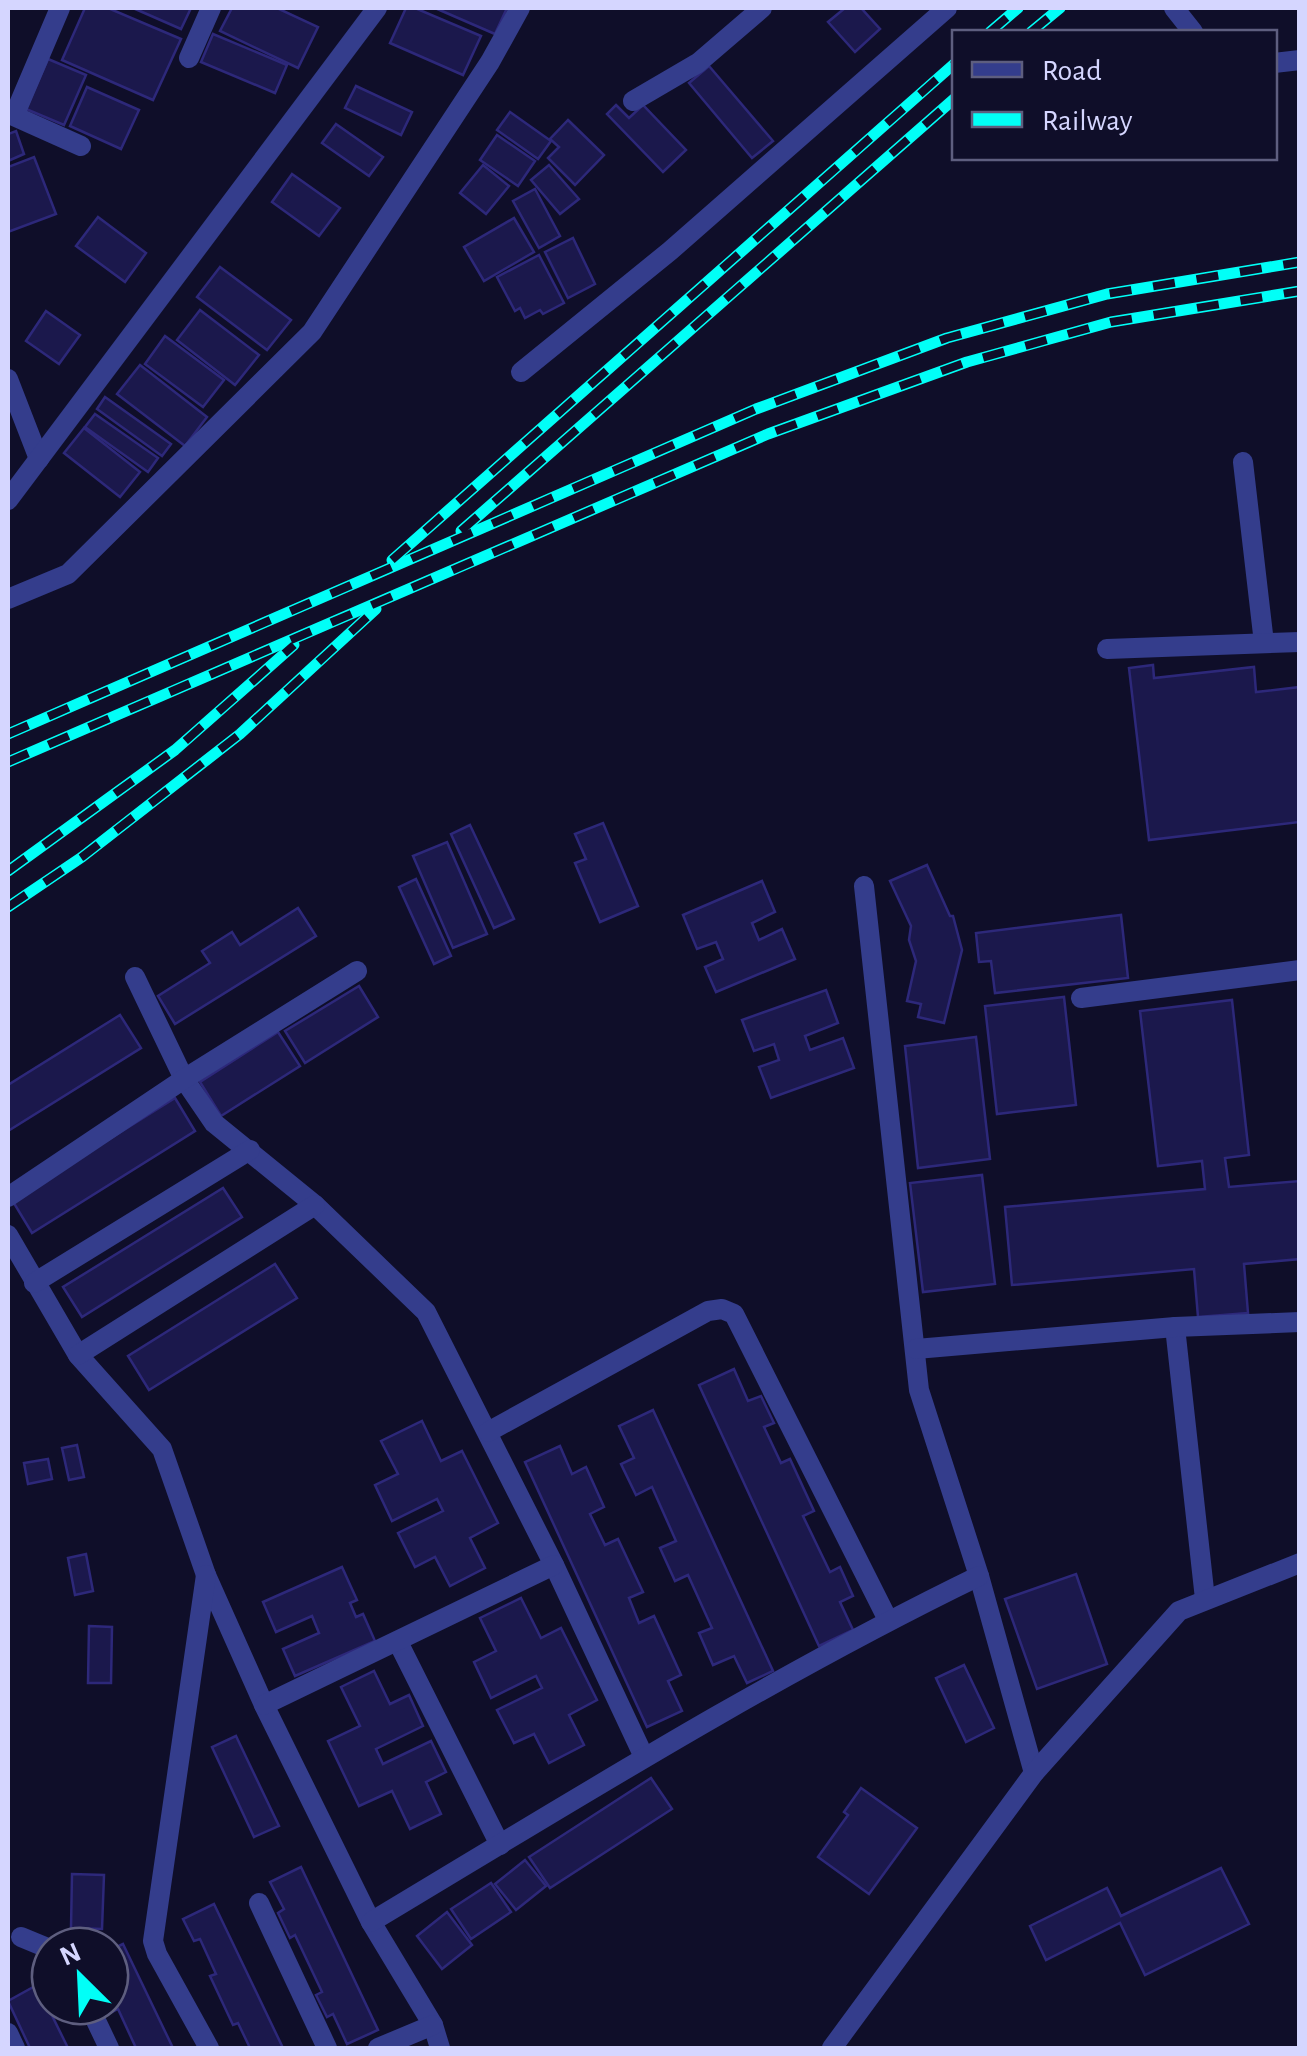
<svg xmlns="http://www.w3.org/2000/svg" width="1307" height="2056" viewBox="0 0 1307 2056" font-family="'Alegreya Sans',sans-serif">
  <style>
    .building { fill: #1b184c; stroke: #2d287a; stroke-width: 2.5 }
    .lines { fill: none; stroke-linecap: round; stroke-linejoin: round }
    .street { stroke: #343d8c; stroke-width: 20 }
    .rail-casing { stroke: #01fff7; stroke-width: 11 }
    .rail { stroke: #0f0e29; stroke-width: 8; stroke-dasharray: 22; stroke-linecap: butt }
  </style>
  <rect width="100%" height="100%" fill="#0f0e29"/>
  <g class="building">
    <polygon points="85,8 108,8 181,39 153,100 62,60"/>
    <polygon points="133,8 191,8 181,29"/>
    <polygon points="232,8 277,8 318,27 298,68 220,31"/>
    <polygon points="406,8 415,8 481,36 463,75 390,43"/>
    <polygon points="435,8 507,8 495,34"/>
    <polygon points="845,8 861,8 880,29 855,52 828,22"/>
    <polygon points="213,34 287,65 275,93 201,62"/>
    <polygon points="48,59 86,75 64,125 26,109"/>
    <polygon points="709,66 773,141 752,158 689,83"/>
    <polygon points="356,86 412,112 401,135 345,108"/>
    <polygon points="87,87 139,110 121,149 70,126"/>
    <polygon points="616,105 629,118 643,105 686,150 663,172 607,114"/>
    <polygon points="510,112 551,141 538,159 497,130"/>
    <polygon points="568,120 604,155 575,185 548,158 559,147 550,139"/>
    <polygon points="336,124 383,157 369,176 322,143"/>
    <polygon points="16,131 24,154 8,161 8,134"/>
    <polygon points="497,135 535,161 518,186 480,160"/>
    <polygon points="34,157 56,214 8,232 8,167"/>
    <polygon points="483,165 509,186 486,214 460,193"/>
    <polygon points="549,165 579,199 560,214 531,180"/>
    <polygon points="292,174 340,208 319,236 272,202"/>
    <polygon points="535,189 560,236 539,248 513,201"/>
    <polygon points="98,217 146,253 125,282 76,246"/>
    <polygon points="514,218 534,252 484,281 464,247"/>
    <polygon points="573,238 595,284 568,298 545,252"/>
    <polygon points="539,255 564,303 543,314 540,310 525,318 520,308 515,311 497,277"/>
    <polygon points="220,267 291,320 267,350 197,297"/>
    <polygon points="200,310 259,355 235,385 177,340"/>
    <polygon points="46,311 80,335 59,364 26,341"/>
    <polygon points="165,336 224,380 203,407 145,364"/>
    <polygon points="140,365 207,417 185,446 117,394"/>
    <polygon points="105,397 171,444 162,456 97,409"/>
    <polygon points="95,414 158,458 148,472 85,427"/>
    <polygon points="84,428 140,472 120,497 64,453"/>
    <polygon points="1153,665 1154,678 1254,667 1256,692 1300,687 1300,822 1149,840 1129,668"/>
    <polygon points="603,823 638,906 600,922 575,863 586,859 575,834"/>
    <polygon points="470,825 514,919 494,928 451,834"/>
    <polygon points="447,842 487,934 453,948 413,856"/>
    <polygon points="927,865 950,916 953,916 962,950 944,1023 918,1017 921,1004 907,1001 916,961 909,940 911,926 890,881"/>
    <polygon points="416,879 451,956 434,964 399,887"/>
    <polygon points="762,881 775,912 752,923 759,940 782,929 795,959 716,992 705,967 723,959 716,942 697,949 683,915"/>
    <polygon points="298,908 316,936 175,1024 158,996 210,963 202,951 232,932 240,945"/>
    <polygon points="1121,915 1128,978 995,993 991,961 979,962 976,933"/>
    <polygon points="359,986 378,1017 305,1063 285,1031"/>
    <polygon points="826,990 838,1023 805,1036 810,1050 843,1038 854,1068 771,1098 759,1067 779,1060 774,1044 754,1051 742,1020"/>
    <polygon points="1064,997 1076,1105 997,1114 985,1006"/>
    <polygon points="1232,1000 1249,1155 1225,1158 1229,1187 1300,1181 1300,1259 1244,1264 1248,1313 1198,1317 1194,1269 1012,1285 1005,1207 1205,1189 1202,1161 1158,1166 1140,1011"/>
    <polygon points="120,1015 141,1048 8,1131 8,1085"/>
    <polygon points="278,1032 300,1066 221,1116 200,1082"/>
    <polygon points="976,1037 990,1159 918,1168 905,1046"/>
    <polygon points="175,1098 195,1131 32,1233 12,1200"/>
    <polygon points="982,1175 995,1284 923,1292 910,1183"/>
    <polygon points="223,1188 242,1217 82,1317 63,1287"/>
    <polygon points="275,1264 297,1298 149,1390 128,1356"/>
    <polygon points="734,1369 748,1401 761,1396 774,1423 764,1427 781,1463 790,1459 814,1511 803,1516 830,1572 840,1567 853,1596 840,1602 853,1630 819,1646 699,1385"/>
    <polygon points="653,1410 773,1671 747,1683 734,1656 713,1665 699,1633 712,1628 688,1575 675,1581 660,1548 676,1541 652,1487 636,1495 621,1464 634,1458 619,1426"/>
    <polygon points="422,1421 441,1461 462,1451 498,1523 470,1538 485,1568 450,1586 435,1557 415,1567 398,1533 443,1511 437,1499 392,1521 375,1485 398,1474 381,1441"/>
    <polygon points="77,1445 84,1477 69,1480 62,1448"/>
    <polygon points="560,1446 572,1474 586,1467 604,1507 590,1514 605,1545 618,1539 643,1592 629,1598 639,1623 654,1616 681,1675 668,1681 682,1711 647,1727 525,1462"/>
    <polygon points="48,1459 52,1479 28,1484 24,1463"/>
    <polygon points="86,1554 93,1591 75,1595 68,1558"/>
    <polygon points="342,1567 357,1600 350,1603 356,1617 363,1614 375,1641 295,1676 283,1649 319,1633 312,1616 276,1632 263,1602"/>
    <polygon points="1076,1574 1107,1664 1037,1689 1005,1599"/>
    <polygon points="521,1598 541,1638 561,1628 597,1700 569,1715 584,1745 549,1763 534,1734 514,1743 497,1710 542,1688 536,1676 491,1698 474,1662 496,1651 480,1618"/>
    <polygon points="89,1626 112,1627 111,1683 88,1683"/>
    <polygon points="964,1665 994,1728 966,1742 936,1678"/>
    <polygon points="374,1671 390,1704 409,1695 423,1726 376,1749 383,1764 431,1741 446,1772 426,1782 441,1814 410,1829 392,1791 359,1806 328,1741 360,1726 341,1687"/>
    <polygon points="236,1736 279,1826 254,1837 212,1747"/>
    <polygon points="651,1778 672,1809 550,1888 529,1857"/>
    <polygon points="861,1788 917,1828 869,1894 818,1857 848,1815 844,1812"/>
    <polygon points="525,1860 546,1886 516,1910 495,1884"/>
    <polygon points="301,1867 378,2030 347,2044 333,2014 327,2017 316,1995 322,1992 295,1935 290,1938 278,1913 284,1909 270,1882"/>
    <polygon points="1221,1868 1249,1924 1145,1975 1120,1923 1046,1960 1030,1926 1107,1888 1121,1916"/>
    <polygon points="72,1874 104,1875 102,1929 71,1928"/>
    <polygon points="491,1883 511,1912 471,1939 451,1909"/>
    <polygon points="214,1904 283,2048 250,2048 238,2023 233,2025 210,1976 216,1974 200,1939 194,1941 183,1919"/>
    <polygon points="447,1912 472,1945 442,1969 417,1936"/>
    <polygon points="123,1944 173,2048 136,2048 118,2009 110,2013 107,2006 110,2006 110,1950"/>
    <polygon points="37,1985 68,2048 30,2048 8,2001"/>
  </g>
  <g class="lines">
    <g class="street">
      <polyline points="60,8 14,116 81,146"/>
      <polyline points="1174,8 1193,32"/>
      <polyline points="189,58 211,8"/>
      <polyline points="1274,63 1300,60"/>
      <polyline points="633,101 698,63 762,8"/>
      <polyline points="521,372 670,251 947,8"/>
      <polyline points="8,379 39,459"/>
      <polyline points="1243,462 1264,643"/>
      <polyline points="8,500 377,8"/>
      <polyline points="8,599 68,574 312,332 490,62 520,8"/>
      <polyline points="1107,649 1300,642"/>
      <polyline points="864,886 919,1390 979,1576 1034,1773"/>
      <polyline points="135,977 184,1079 214,1123 315,1205 426,1312 554,1565 644,1757"/>
      <polyline points="1081,998 1300,970"/>
      <polyline points="8,1197 184,1079 357,971"/>
      <polyline points="8,1235 78,1355 162,1449 206,1575 264,1705 371,1922 433,2025 440,2048"/>
      <polyline points="34,1283 250,1150"/>
      <polyline points="1175,1327 1205,1599"/>
      <polyline points="916,1349 1175,1327 1300,1322"/>
      <polyline points="78,1355 315,1205"/>
      <polyline points="488,1432 708,1311 722,1309 734,1314 888,1620"/>
      <polyline points="206,1575 153,1941 157,1954 209,2048"/>
      <polyline points="398,1642 500,1845"/>
      <polyline points="264,1705 554,1565"/>
      <polyline points="259,1903 327,2048"/>
      <path d="M 371,1922 C 571,1802 769,1678 979,1576"/>
      <polyline points="21,1937 50,1949"/>
      <polyline points="89,2006 109,2048"/>
      <polyline points="8,2033 15,2048"/>
      <polyline points="378,2048 433,2025"/>
      <polyline points="832,2048 1034,1773 1179,1611 1300,1563"/>
    </g>
    <defs>
      <g id="rail">
        <polyline points="990,32 1018,8"/>
        <polyline points="1031,32 1060,8"/>
        <polyline points="461,531 954,99"/>
        <polyline points="392,560 954,64"/>
        <polyline points="8,734 756,409 947,338 1107,294 1300,262"/>
        <polyline points="8,762 768,434 967,362 1111,322 1300,291"/>
        <polyline points="8,871 175,750 294,645"/>
        <polyline points="8,907 82,857 240,734 376,609"/>
      </g>
    </defs>
    <use href="#rail" class="rail-casing"/>
    <use href="#rail" class="rail"/>
  </g>
  <rect width="1307" height="2056" fill="none" stroke="#d5d6ff" stroke-width="20"/>
  <rect x="952" y="30" width="325" height="130" fill="#0f0e29" stroke="#5e5e7f" stroke-width="2.5"/>
  <rect x="972" y="62" width="50" height="15" fill="#343d8c" stroke="#5e5e7f" stroke-width="2.5"/>
  <text x="1042" y="80" font-size="30" fill="#d5d6ff">Road</text>
  <rect x="972" y="112" width="50" height="15" fill="#01fff7" stroke="#5e5e7f" stroke-width="2.5"/>
  <text x="1042" y="130" font-size="30" fill="#d5d6ff">Railway</text>
  <g transform="translate(80 1976) rotate(336)"><circle r="48" fill="#0f0e29" stroke="#5e5e7f" stroke-width="2.5"/>
  <path d="M0-8L18 38L0 25L-18 38Z" fill="#01fff7"/>
  <text y="-15" font-size="28" font-weight="bold" text-anchor="middle" fill="#d5d6ff">N</text>
  </g>
</svg>
